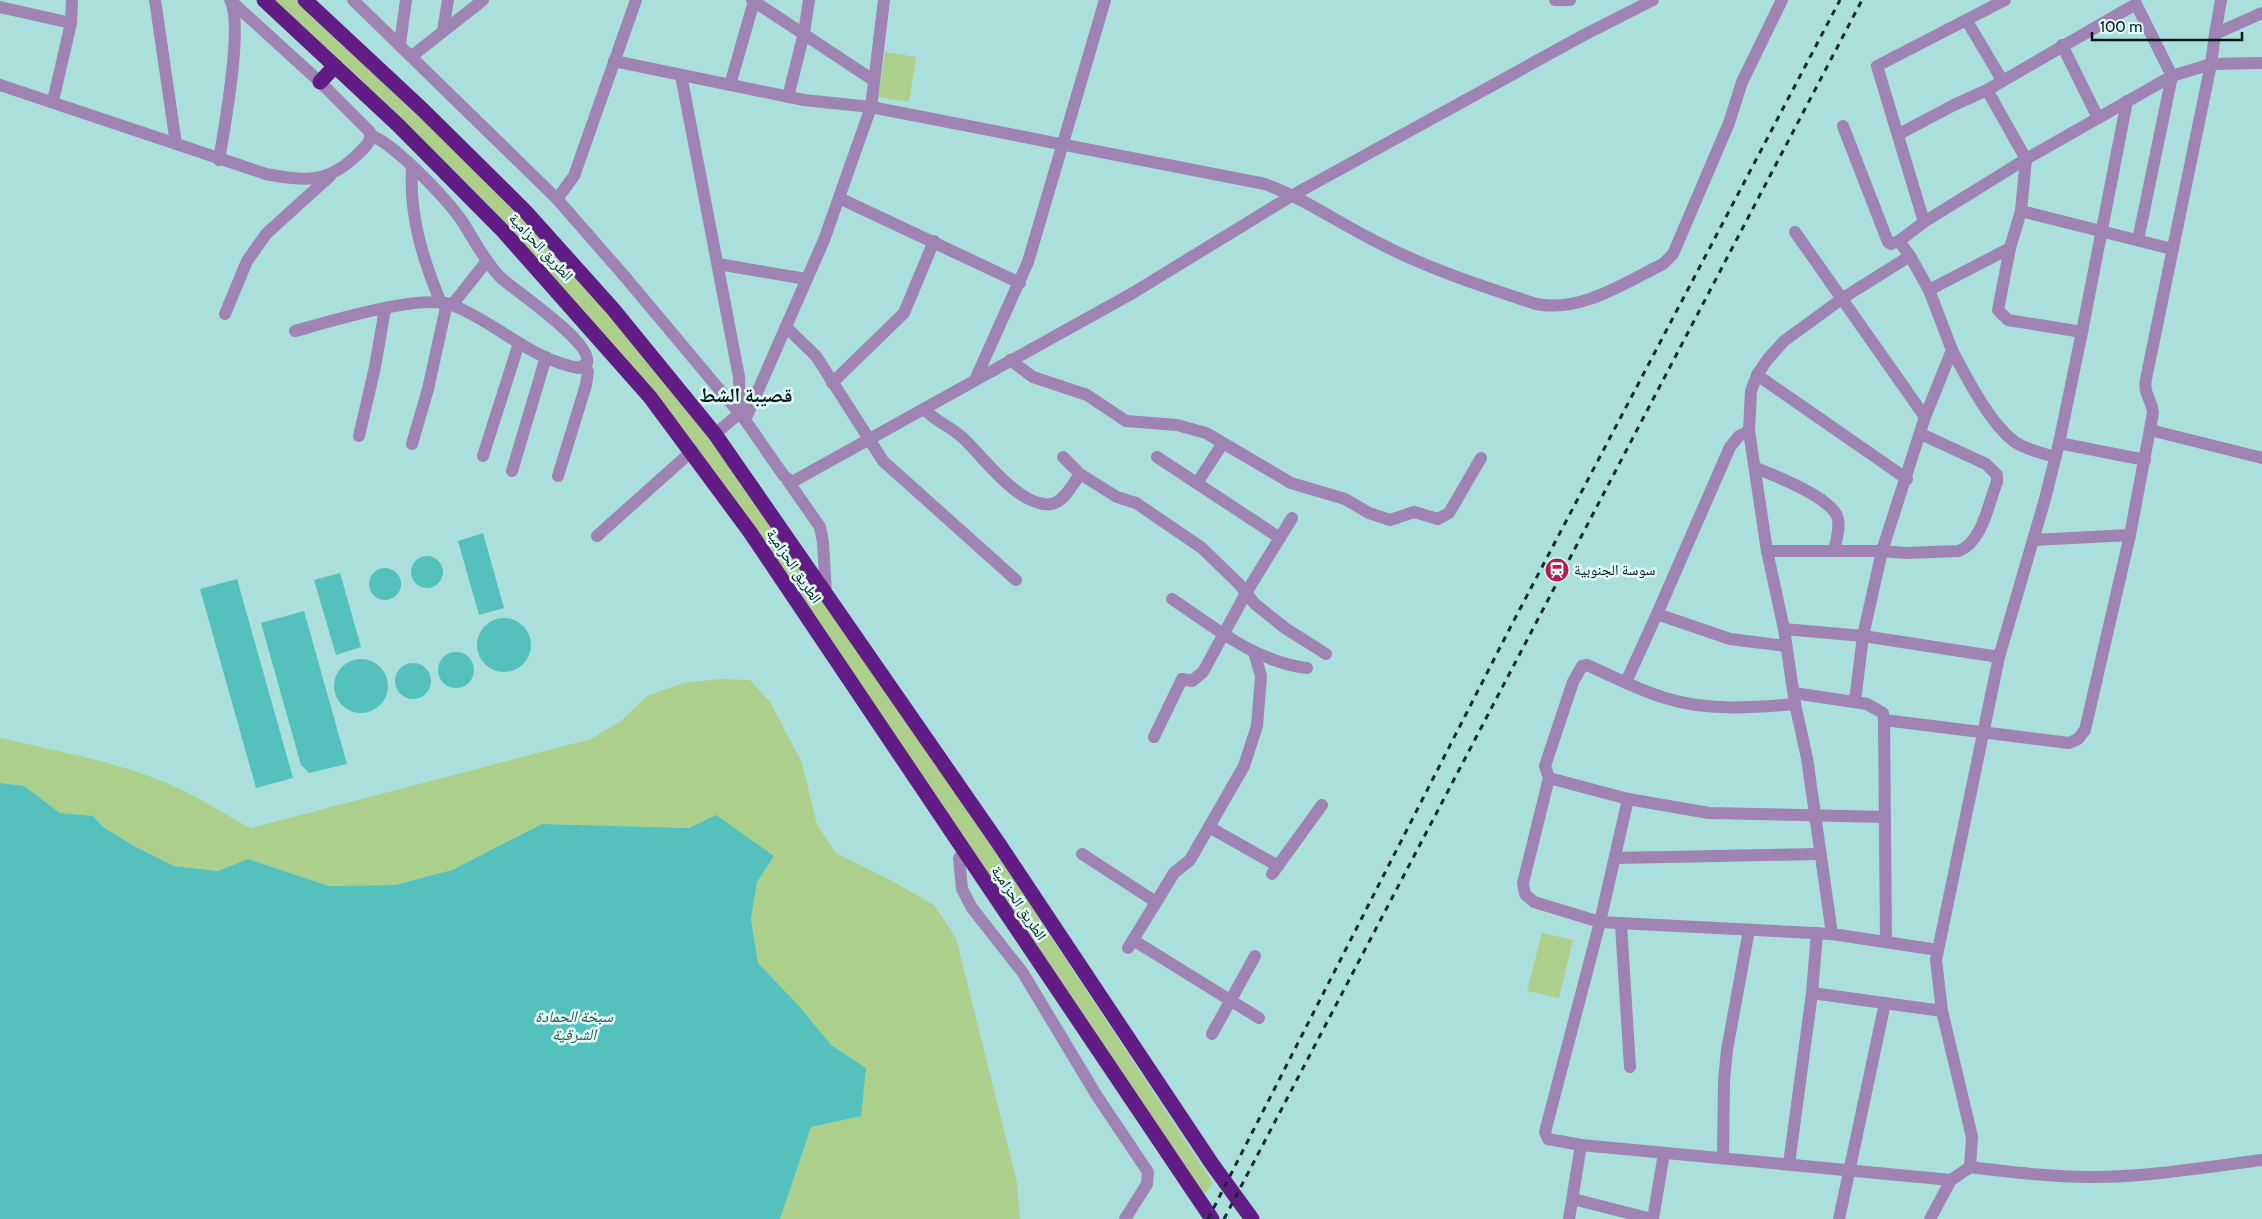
<svg xmlns="http://www.w3.org/2000/svg" width="2262" height="1219" viewBox="0 0 2262 1219" font-family="Cabin,'Noto Naskh Arabic',sans-serif">
  <style>
    .green { fill: #acd08b }
    .water { fill: #54c1bc }
    .lines { fill: none; stroke-linecap: round; stroke-linejoin: round }
    .minor { stroke: #9f83b3; stroke-width: 12 }
    .highway { stroke: #621c85; stroke-width: 15 }
    .rail { stroke: #142c2a; stroke-width: 3; stroke-dasharray: 6 6; stroke-linecap: butt }
    .labels { text-anchor: middle; stroke-width: 5; stroke-linejoin: round; paint-order: stroke }
    .street-label { font-size: 15px; fill: #031716; stroke: #e0fbf8 }
    .poi-label { font-size: 15px; fill: #031716; stroke: #e0fbf8; text-anchor: start }
    .water-label { font-size: 16px; font-style: italic; fill: #2b4d4b; stroke: #e0fbf8 }
    .district-label { font-size: 20px; font-weight: bold; fill: #031716; stroke: #e0fbf8 }
  </style>
  <rect width="100%" height="100%" fill="#aadfdc"/>
  <g class="green">
    <polygon points="274,0 300,0 528,223 616,320 726,458 996,853 1213,1183 1203,1195 660,402"/>
    <polygon points="885,52 916,57 909,102 878,97"/>
    <path d="M 721,679 L 750,680 L 770,702 L 802,763 L 817,825 L 836,853 L 890,880 L 934,905 L 956,938 L 1017,1183 L 1020,1219 L 780,1219 L 811,1127 L 866,1068 L 831,1045 L 799,1006 L 758,963 L 751,919 L 757,882 L 774,856 L 689,828 L 542,824 L 452,870 L 395,885 L 329,886 L 248,859 L 218,871 L 174,866 L 134,846 L 103,827 L 93,816 L 60,813 L 24,786 L 0,783 L 0,738 C 61,752 127,763 184,791 C 207,802 228,817 251,828 L 591,739 L 621,721 L 647,696 L 683,683 Z"/>
    <polygon points="1542,933 1573,940 1559,998 1527,991"/>
  </g>
  <g class="water">
    <polygon points="483,533 504,608 479,615 458,541"/>
    <circle cx="427" cy="572" r="16"/>
    <circle cx="385" cy="584" r="16"/>
    <polygon points="340,573 361,647 336,655 314,580"/>
    <polygon points="237,579 293,778 256,788 200,589"/>
    <polygon points="304,611 347,764 309,773 301,765 261,623"/>
    <circle cx="504" cy="645" r="27"/>
    <circle cx="456" cy="670" r="18"/>
    <circle cx="361" cy="686" r="27"/>
    <circle cx="413" cy="681" r="18"/>
    <polygon points="0,783 24,786 60,813 93,816 103,827 134,846 174,866 218,871 248,859 329,886 395,885 452,870 542,824 689,828 716,815 774,856 757,882 751,919 758,963 799,1006 831,1045 866,1068 861,1116 811,1127 780,1219 0,1219"/>
  </g>
  <g class="lines">
    <g class="minor">
      <polyline points="155,0 176,144"/>
      <polyline points="353,0 557,199 626,278 745,420 784,476 792,482 1131,294 1293,195 1582,36 1653,0"/>
      <polyline points="752,0 873,80"/>
      <polyline points="1555,0 1570,0"/>
      <polyline points="0,7 71,23"/>
      <polyline points="1967,21 2002,80"/>
      <polyline points="443,31 448,0"/>
      <polyline points="2215,34 2221,0"/>
      <polyline points="400,44 406,0"/>
      <polyline points="2062,45 2098,118"/>
      <polyline points="412,56 483,0"/>
      <path d="M 614,61 L 804,100 L 871,107 L 1265,184 C 1305,199 1339,223 1377,242 C 1428,269 1482,286 1536,304 C 1581,313 1624,283 1663,264 L 1673,254 L 1729,123 L 1742,82 L 1782,0"/>
      <polyline points="681,75 739,377 740,413 715,434"/>
      <path d="M 0,85 L 266,174 C 305,181 327,184 357,155 C 364,148 372,142 370,132 L 320,82 L 231,1"/>
      <polyline points="730,85 754,1"/>
      <polyline points="1987,90 2026,159 2021,211 2010,248 1998,310 2008,320 2082,332 2127,101"/>
      <polyline points="788,97 804,33 809,0"/>
      <polyline points="53,101 71,23 72,0"/>
      <polyline points="1843,126 1888,242 1891,244 1899,241"/>
      <polyline points="1899,134 1954,105 1987,90 2136,4 2172,76 2138,240"/>
      <path d="M 219,160 C 224,130 244,23 230,0"/>
      <path d="M 412,168 C 409,215 423,260 441,303"/>
      <polyline points="839,198 1020,283"/>
      <polyline points="557,199 574,176 636,0"/>
      <polyline points="2021,211 2172,249"/>
      <polyline points="1924,222 1877,66 2005,0"/>
      <polyline points="1795,232 1925,417"/>
      <polyline points="718,264 806,279"/>
      <polyline points="1929,290 2010,248"/>
      <polyline points="452,305 487,261"/>
      <polyline points="225,314 247,261 266,234 330,176"/>
      <polyline points="787,328 816,356 883,461 1016,580"/>
      <path d="M 295,331 C 329,322 421,293 452,305 C 496,322 531,360 579,368 L 587,363 C 593,342 515,291 500,277 C 485,261 475,242 464,224 C 449,201 395,144 370,135"/>
      <path d="M 1952,350 C 1966,377 1991,425 2015,442 C 2027,450 2042,453 2055,457"/>
      <polyline points="1010,360 1033,377 1087,395 1126,421 1177,425 1206,433 1291,483 1345,499 1369,513 1390,520 1414,512 1438,519 1449,513 1481,458"/>
      <polyline points="1757,375 1907,479"/>
      <polyline points="975,380 1028,262 1105,0"/>
      <polyline points="832,383 904,313 934,241"/>
      <path d="M 924,409 C 936,422 952,427 964,439 C 984,458 1020,508 1051,504 C 1064,502 1073,484 1080,474"/>
      <polyline points="745,420 824,240 871,107 884,0"/>
      <polyline points="2150,430 2262,458"/>
      <polyline points="359,436 375,367 385,309"/>
      <polyline points="2059,443 2145,460"/>
      <polyline points="412,444 428,389 447,303"/>
      <polyline points="483,456 519,343"/>
      <polyline points="1063,457 1080,474 1117,497 1136,503 1202,548 1239,584 1255,604 1285,628 1326,654"/>
      <polyline points="1157,457 1280,538"/>
      <path d="M 1756,468 C 1776,476 1828,496 1837,516 C 1841,526 1836,541 1834,551"/>
      <polyline points="512,471 546,357"/>
      <polyline points="558,476 586,385 588,371 584,366"/>
      <polyline points="788,481 820,527 823,542 826,594"/>
      <polyline points="1197,483 1223,443"/>
      <polyline points="597,536 692,451"/>
      <polyline points="2033,540 2130,535"/>
      <polyline points="1767,551 1882,551 1925,417 1952,350 1929,290 1910,256"/>
      <path d="M 1172,599 C 1214,627 1256,662 1307,668"/>
      <polyline points="1657,614 1730,447 1739,436 1749,431"/>
      <polyline points="1784,629 1863,636 1999,657"/>
      <polyline points="1626,682 1657,614 1730,639 1786,646"/>
      <path d="M 1794,693 L 1867,704 L 1883,713 L 1884,720 L 2069,743 L 2078,739 L 2085,730 L 2130,535 L 2153,413 C 2152,399 2143,395 2146,379 L 2211,64 L 2215,34 L 2262,13"/>
      <path d="M 1855,701 L 1863,636 L 1882,551 L 1905,553 L 1959,551 C 1983,541 1988,504 1997,482 L 1997,475 L 1986,464 L 1921,434"/>
      <path d="M 1795,704 C 1752,708 1706,711 1665,698 C 1638,690 1612,676 1587,665 L 1582,666 L 1573,682 L 1545,766 L 1549,778 L 1523,883 L 1525,894 L 1534,902 L 1600,922 L 1832,934 L 1938,950"/>
      <polyline points="1884,720 1886,941"/>
      <polyline points="1154,737 1182,679 1192,681 1203,672 1246,593 1292,518"/>
      <polyline points="1549,778 1628,799 1709,813 1885,817"/>
      <polyline points="1628,799 1600,922 1545,1132 1548,1139 1581,1145 1951,1180"/>
      <polyline points="1209,827 1278,866"/>
      <polyline points="964,853 959,858 962,889 972,908 1023,973 1097,1096 1148,1172 1147,1184 1125,1219"/>
      <polyline points="1082,854 1156,902"/>
      <polyline points="1615,858 1820,854"/>
      <polyline points="1272,874 1322,805"/>
      <polyline points="1621,925 1630,1067"/>
      <polyline points="1832,934 1807,758 1795,704 1784,629 1767,551 1749,431 1751,391 1757,375 1767,360 1784,341 1843,298 1910,256 1899,241 1924,222 2026,159 2172,76 2211,64 2262,63"/>
      <polyline points="1133,940 1259,1018"/>
      <polyline points="1128,948 1174,873 1190,860 1244,766 1257,726 1261,676 1254,652"/>
      <polyline points="1812,993 1942,1011"/>
      <polyline points="1212,1034 1255,956"/>
      <polyline points="1723,1158 1724,1080 1727,1050 1749,930"/>
      <polyline points="1789,1164 1812,993 1817,933"/>
      <path d="M 1970,1167 C 2010,1172 2051,1177 2091,1177 C 2148,1177 2206,1167 2262,1160"/>
      <polyline points="1573,1199 1652,1219"/>
      <polyline points="1569,1219 1581,1145"/>
      <polyline points="1653,1219 1664,1153"/>
      <polyline points="1839,1219 1885,1003"/>
      <polyline points="1930,1219 1951,1180 1970,1167 1972,1137 1942,1011 1936,960 1999,657 2045,499 2059,443 2082,332"/>
    </g>
    <g class="highway">
      <polyline points="264,0 398,125 503,231 650,397 750,532 1212,1219"/>
      <polyline points="305,0 423,110 526,212 613,309 715,434 997,841 1212,1164 1252,1219"/>
      <polyline points="320,82 335,66"/>
    </g>
    <g class="rail">
      <polyline points="1208,1219 1511,626 1840,0"/>
      <polyline points="1224,1219 1862,0"/>
    </g>
  </g>
  <defs>
    <symbol id="station-disc" viewBox="-11 -11 22 22"><circle r="9.5" fill="#b11e49" stroke="#e0fbf8"/><path d="M-3-6H3Q5-6 5-4V2Q5 4 3 4L4.5 6H3L1.5 4h-3L-3 6H-4.5L-3 4Q-5 4-5 2V-4Q-5-6-3-6ZM-3.5-4v3h7v-3ZM-3.5 1v1.5H-2V1ZM2 1v1.5H3.5V1Z" fill="#fff"/></symbol>
  </defs>
  <g fill-rule="evenodd">
    <use href="#station-disc" x="1543" y="556" width="28" height="28"/>
  </g>
  <g class="labels">
    <g class="street-label">
      <text transform="translate(541 247) rotate(47)" y="5">الطريق الحزامية</text>
      <text transform="translate(794 566) rotate(56)" y="5">الطريق الحزامية</text>
      <text transform="translate(1019 903) rotate(56)" y="5">الطريق الحزامية</text>
    </g>
    <g class="poi-label">
      <text x="1574" y="575">سوسة الجنوبية</text>
    </g>
    <g class="water-label">
      <text x="574" y="1022">سبخة الحمادة<tspan x="574" dy="18">الشرقية</tspan></text>
    </g>
    <g class="district-label">
      <text x="746" y="402">قصيبة الشط</text>
    </g>
  </g>
  <path d="M2092 32v8h150v-8" fill="none" stroke="#031716" stroke-width="2.5"/>
  <text x="2100" y="32" font-size="15" fill="#031716" stroke="#e0fbf8" stroke-width="4" paint-order="stroke">100 m</text>
</svg>
